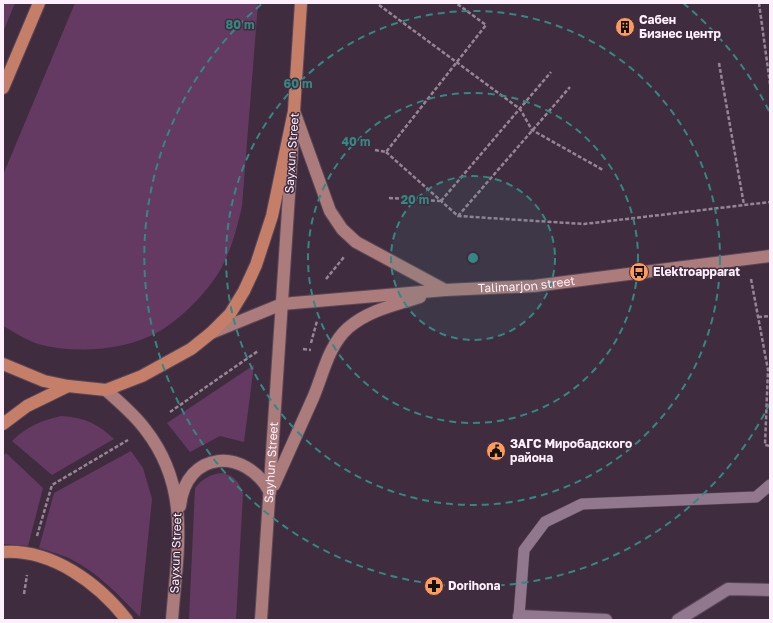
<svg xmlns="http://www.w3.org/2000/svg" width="773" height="623" viewBox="0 0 773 623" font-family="'Golos Text',sans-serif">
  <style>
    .green { fill: #643a62 }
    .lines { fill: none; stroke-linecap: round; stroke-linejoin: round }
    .lane-casing { stroke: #5a4858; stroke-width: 12 }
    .street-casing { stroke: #5a4858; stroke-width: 14 }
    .secondary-casing { stroke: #5a4858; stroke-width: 14 }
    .primary-casing { stroke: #5a4858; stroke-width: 14 }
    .path { stroke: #968595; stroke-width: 2.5; stroke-dasharray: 4 2; stroke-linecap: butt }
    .lane { stroke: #91788e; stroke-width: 11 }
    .street { stroke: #91788e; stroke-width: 12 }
    .secondary { stroke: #ab7c7b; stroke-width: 12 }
    .primary { stroke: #c57f69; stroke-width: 12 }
    .ring { fill: none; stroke: #338883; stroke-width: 2; stroke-dasharray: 7 5 }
    .labels { text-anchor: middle; stroke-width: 3; stroke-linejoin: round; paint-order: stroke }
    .poi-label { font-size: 12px; font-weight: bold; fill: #fdeffb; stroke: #402c3f; text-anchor: start }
    .street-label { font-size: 12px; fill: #fdeffb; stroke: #402c3f }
    .centre { fill: #338883; stroke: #402c3f; stroke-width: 2 }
    .ring-label { font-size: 12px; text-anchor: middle; font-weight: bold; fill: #338883; stroke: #402c3f; stroke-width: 3; stroke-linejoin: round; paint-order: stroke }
  </style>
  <rect width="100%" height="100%" fill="#402c3f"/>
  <g class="green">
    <polygon points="3,3 15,3 3,32"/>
    <path d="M 75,3 L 258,3 L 242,206 C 237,228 231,252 219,272 C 206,293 182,318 160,331 C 125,351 76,354 38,344 C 26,340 14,332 3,326 L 3,175 Z"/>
    <polygon points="254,365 244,442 220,436 190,452 167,423"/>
    <path d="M 61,416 C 84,417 98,424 114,439 L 52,475 L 12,441 C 26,427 42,420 61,416 Z"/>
    <path d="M 131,451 L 143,468 L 152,499 L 140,617 C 119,595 97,572 69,558 C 59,554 49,551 39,548 L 54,493 Z"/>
    <polygon points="6,453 43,488 28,546 3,544 3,456"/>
    <path d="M 222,473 C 234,475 239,482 243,493 L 236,620 L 189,620 L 195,488 C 202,479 211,474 222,473 Z"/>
  </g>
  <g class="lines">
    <defs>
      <polyline id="lane" points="519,616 524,550 545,522 582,504 756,497 770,485"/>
      <g id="street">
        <polyline points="519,620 519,616 606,620"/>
        <polyline points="678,620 728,589 770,590"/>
      </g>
      <g id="secondary">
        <polyline points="294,111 330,211 342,229 356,242 445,290"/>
        <path id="s1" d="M 211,333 L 282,304 L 445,290 L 534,286 L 770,256"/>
        <path d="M 106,390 C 119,402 134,414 145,429 C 192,489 177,550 172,620"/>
        <path d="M 274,485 C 287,456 300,427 313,398 C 323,375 328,346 348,328 C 369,310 395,305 420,297"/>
        <path d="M 180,506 C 186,450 245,447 270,492"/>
        <path id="s2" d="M 261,620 L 293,134"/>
      </g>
      <g id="primary">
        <polyline points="3,88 39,3"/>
        <polyline points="3,364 44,381 68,386 106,390 142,376 191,349 211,333 230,314 244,291 256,265 272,216 294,111 301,3"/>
        <polyline points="3,424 27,406 68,386"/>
        <path d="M 3,552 C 52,549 98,583 127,620"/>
      </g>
    </defs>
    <use href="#lane" class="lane-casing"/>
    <use href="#street" class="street-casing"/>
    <use href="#secondary" class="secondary-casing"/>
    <use href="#primary" class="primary-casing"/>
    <g class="path">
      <polyline points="759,3 770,84"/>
      <polyline points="379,5 520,109 532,130 603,170"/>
      <polyline points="719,63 744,205"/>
      <polyline points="375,150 386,152 486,25 456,3"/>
      <polyline points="386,152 458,216 584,224 770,202"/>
      <polyline points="389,198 440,201"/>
      <polyline points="441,201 551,72"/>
      <polyline points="458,216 570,87"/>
      <polyline points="326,279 344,257"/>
      <polyline points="751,279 768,370 765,445 770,446"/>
      <polyline points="758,317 770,316"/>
      <polyline points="311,343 317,321"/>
      <polyline points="303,349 311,350"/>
      <polyline points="170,412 258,351"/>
      <polyline points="37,536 52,485 128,440"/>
      <polyline points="24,594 27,575"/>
    </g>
    <use href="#lane" class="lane"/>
    <use href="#street" class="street"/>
    <use href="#secondary" class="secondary"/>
    <use href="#primary" class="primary"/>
  </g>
  <circle cx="473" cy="258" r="82" fill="#338883" fill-opacity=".12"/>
  <g class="ring">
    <circle cx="473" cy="258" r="82"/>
    <circle cx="473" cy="258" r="165"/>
    <circle cx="473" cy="258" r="247"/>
    <path d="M770 403A330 330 0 1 1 263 3M683 3A330 330 0 0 1 770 113"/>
  </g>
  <defs>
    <symbol id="building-disc" viewBox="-11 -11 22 22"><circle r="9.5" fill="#fe9b58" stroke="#402c3f"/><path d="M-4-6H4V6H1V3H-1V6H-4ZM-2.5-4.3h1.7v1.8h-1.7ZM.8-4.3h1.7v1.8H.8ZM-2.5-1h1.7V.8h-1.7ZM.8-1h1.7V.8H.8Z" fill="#111"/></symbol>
    <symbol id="bus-disc" viewBox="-11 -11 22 22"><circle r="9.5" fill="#fe9b58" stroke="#402c3f"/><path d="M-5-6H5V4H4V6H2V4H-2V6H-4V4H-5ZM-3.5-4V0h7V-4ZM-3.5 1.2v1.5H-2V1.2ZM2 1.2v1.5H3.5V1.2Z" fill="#111"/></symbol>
    <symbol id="civic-disc" viewBox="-11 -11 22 22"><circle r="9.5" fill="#fe9b58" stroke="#402c3f"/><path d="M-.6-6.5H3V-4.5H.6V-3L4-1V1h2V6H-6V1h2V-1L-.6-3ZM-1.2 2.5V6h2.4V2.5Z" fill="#111"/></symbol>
    <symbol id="pharmacy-disc" viewBox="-11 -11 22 22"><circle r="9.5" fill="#fe9b58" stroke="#402c3f"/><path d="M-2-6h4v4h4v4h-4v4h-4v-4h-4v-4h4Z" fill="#111"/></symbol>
  </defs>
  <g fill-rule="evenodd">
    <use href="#building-disc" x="614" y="16" width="22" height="22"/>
    <use href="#bus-disc" x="628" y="261" width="22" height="22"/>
    <use href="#civic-disc" x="485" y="440" width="22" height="22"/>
    <use href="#pharmacy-disc" x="423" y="575" width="22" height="22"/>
  </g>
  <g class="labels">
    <g class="poi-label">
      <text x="639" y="24">Сабен<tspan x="639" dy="14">Бизнес центр</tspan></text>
      <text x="653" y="276">Elektroapparat</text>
      <text x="510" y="448">ЗАГС Миробадского<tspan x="510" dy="14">района</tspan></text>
      <text x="448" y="590">Dorihona</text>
    </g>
    <g class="street-label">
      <text transform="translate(292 153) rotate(-86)" y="4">Sayxun Street</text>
      <text dy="4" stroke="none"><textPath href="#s1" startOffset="322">Talimarjon street</textPath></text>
      <text dy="4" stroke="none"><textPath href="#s2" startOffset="158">Sayhun Street</textPath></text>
      <text transform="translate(176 553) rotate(-88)" y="4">Sayxun Street</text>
    </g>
  </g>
  <circle cx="473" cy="258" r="6" class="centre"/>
  <g class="ring-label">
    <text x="240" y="29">80 m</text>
    <text x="298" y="88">60 m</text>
    <text x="356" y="146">40 m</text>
    <text x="415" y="204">20 m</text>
  </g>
  <rect width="773" height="623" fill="none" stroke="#fdeffb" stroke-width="8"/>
</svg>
